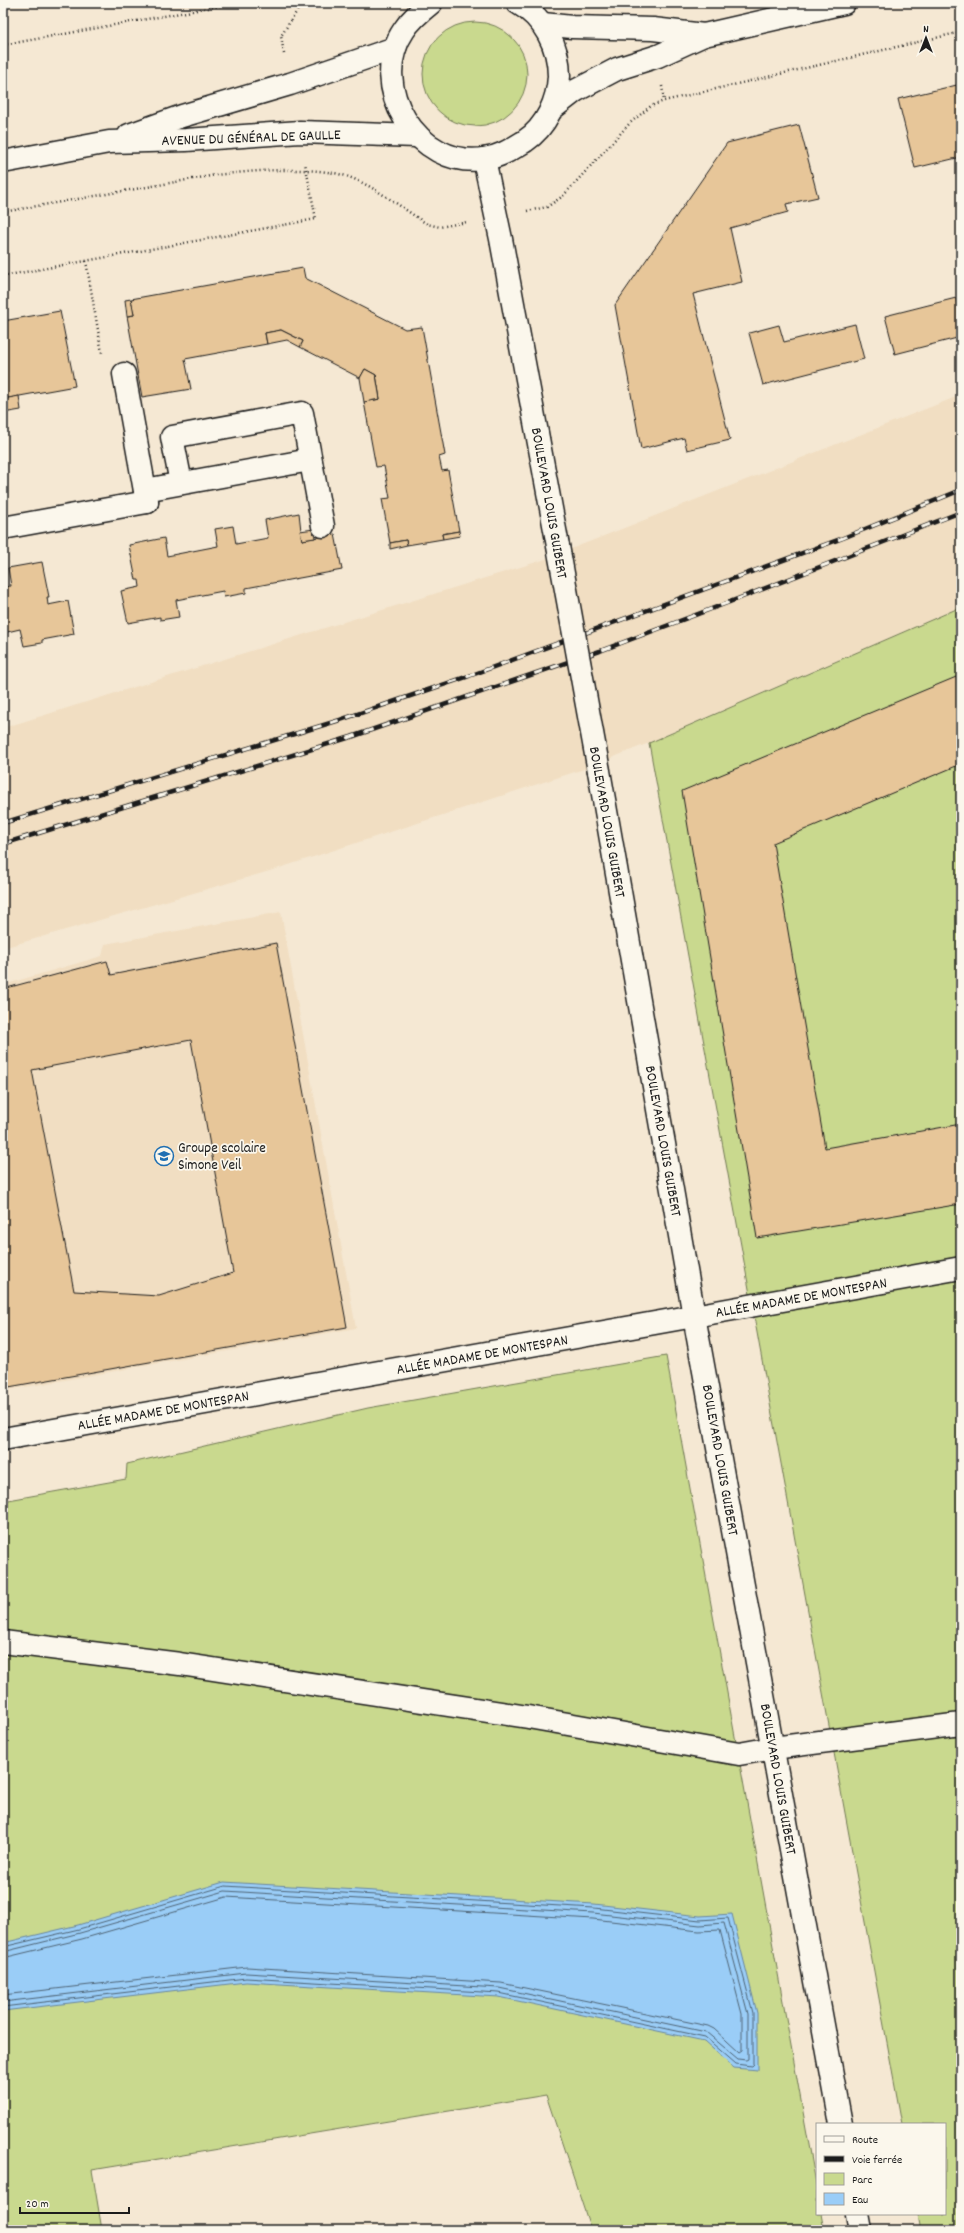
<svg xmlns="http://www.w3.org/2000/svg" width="964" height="2233" viewBox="0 0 964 2233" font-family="Dekko,sans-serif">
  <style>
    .built { fill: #f1dec2 }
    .green { fill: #c9d98e; stroke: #727a55 }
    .water { fill: #9acdf7; stroke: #68869f }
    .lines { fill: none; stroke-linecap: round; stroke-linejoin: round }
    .shore { stroke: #4e6374; stroke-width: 1 }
    .building { fill: #e7c699; stroke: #1c1c1c; fill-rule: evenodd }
    .lane-casing { stroke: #1c1c1c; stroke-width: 25 }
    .street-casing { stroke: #1c1c1c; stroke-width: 25 }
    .secondary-casing { stroke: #1c1c1c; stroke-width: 25 }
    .path { stroke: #1c1c1c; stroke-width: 2.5; stroke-dasharray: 1 3; stroke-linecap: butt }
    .lane { stroke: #fbf7ec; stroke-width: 22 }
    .street { stroke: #fbf7ec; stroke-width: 22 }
    .secondary { stroke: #fbf7ec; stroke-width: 22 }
    .rail-casing { stroke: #1c1c1c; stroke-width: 4.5 }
    .rail { stroke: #fbf7ec; stroke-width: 3; stroke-dasharray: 9; stroke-linecap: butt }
    .secondary-bridge-casing { stroke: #1c1c1c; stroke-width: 25; stroke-linecap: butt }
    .secondary-bridge { stroke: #fbf7ec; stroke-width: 22 }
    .labels { text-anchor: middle; stroke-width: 3.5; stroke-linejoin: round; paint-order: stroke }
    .street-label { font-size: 15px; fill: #1c1c1c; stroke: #fbf7ec }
    .poi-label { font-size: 15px; fill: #1c1c1c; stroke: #fbf7ec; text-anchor: start }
  </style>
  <rect width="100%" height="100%" fill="#f5e8d3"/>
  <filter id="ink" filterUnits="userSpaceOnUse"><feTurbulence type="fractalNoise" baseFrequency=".025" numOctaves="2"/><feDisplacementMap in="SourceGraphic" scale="8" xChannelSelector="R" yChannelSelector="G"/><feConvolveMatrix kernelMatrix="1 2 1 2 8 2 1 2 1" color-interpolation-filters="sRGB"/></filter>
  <g filter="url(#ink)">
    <g class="built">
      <polygon points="961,395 961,607 649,743 581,770 273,870 3,948 3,728 543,560"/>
      <polygon points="281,912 356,1328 3,1391 3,985 102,956 105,944"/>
    </g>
    <g class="green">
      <circle cx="475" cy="74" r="52"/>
      <polygon points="961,607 961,2230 921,2230 918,2214 945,2214 945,2124 902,2124 649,743"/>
      <polygon points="666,1356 817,2189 817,2214 821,2214 824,2230 591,2230 546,2095 92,2170 102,2230 3,2230 3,1501 126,1479 127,1464 368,1408"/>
    </g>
    <polygon class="water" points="224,1882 594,1904 700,1916 732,1914 757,2013 757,2070 734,2068 704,2041 499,1997 246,1982 3,2011 3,1943 78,1925"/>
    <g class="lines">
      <g class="shore">
        <polyline points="3,1947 79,1929 225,1886 594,1908 700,1920 728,1918 753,2013 753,2064 751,2066 736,2064 705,2037 499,1993 246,1978 3,2007"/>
        <polyline points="3,1952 80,1933 225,1891 593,1913 700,1925 724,1923 748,2014 748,2059 746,2060 738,2059 706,2032 499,1988 246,1973 3,2002"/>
        <polyline points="3,1958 82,1939 226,1897 593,1919 699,1931 720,1930 742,2014 742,2050 739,2052 714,2029 708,2026 501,1983 247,1967 3,1995"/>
      </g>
    </g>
    <g class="building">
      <polygon points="961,84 961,157 915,168 898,99"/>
      <polygon points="799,125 818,197 786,204 788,212 730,228 742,282 693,294 730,440 687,450 684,438 641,449 615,305 727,143"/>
      <polygon points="303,268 305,278 405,329 422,327 445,455 439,457 442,471 448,470 459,531 442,534 443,539 407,545 406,540 390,543 382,499 390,498 384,466 376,467 364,402 380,399 376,375 365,369 360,378 300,347 303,341 281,330 265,333 267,344 185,359 191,389 142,397 127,316 134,315 131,299"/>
      <polygon points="956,298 961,319 961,337 895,354 885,316"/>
      <polygon points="131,299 134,315 127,316 125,300"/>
      <polygon points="60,311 75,386 3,399 3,321"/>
      <polygon points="855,324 864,359 763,385 749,333 779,325 784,342"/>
      <polygon points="281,330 303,341 300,347 287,340 267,344 265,333"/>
      <polygon points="365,369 376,375 380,399 364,402 360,378"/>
      <polygon points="19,396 21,410 3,413 3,399"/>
      <polygon points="299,513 302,540 335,534 342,570 246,588 246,593 224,597 223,591 176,600 179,617 160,620 160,617 128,623 121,591 140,587 139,580 136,580 129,545 164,538 167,556 218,546 215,529 233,526 236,544 268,538 265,520"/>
      <polygon points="314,529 315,538 302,540 300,531"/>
      <polygon points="459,531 460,536 443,539 442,534"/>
      <polygon points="406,540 407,545 390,549 390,543"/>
      <polygon points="42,562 49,597 47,597 48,605 68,601 74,634 42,640 42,643 24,646 20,629 3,633 3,587 11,586 8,568"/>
      <polygon points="961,675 961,764 773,843 825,1148 961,1124 961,1204 757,1238 682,791"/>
      <path d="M 276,943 L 347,1327 L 3,1388 L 3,989 L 107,961 L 111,975 ZM 191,1040 L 233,1273 L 159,1296 L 74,1291 L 32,1070 Z"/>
    </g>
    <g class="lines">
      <defs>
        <g id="lane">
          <polyline points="124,374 147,502"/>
          <polyline points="181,483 172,437 302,413 323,526"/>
          <polyline points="145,490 310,460"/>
          <polyline points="773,1748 961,1724"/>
        </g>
        <g id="street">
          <polyline points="3,528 147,502"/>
          <polyline points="694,1316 961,1268"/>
          <polyline points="3,1642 180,1664 528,1717 739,1754 773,1748"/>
        </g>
        <g id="secondary">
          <path d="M 431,3 C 421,11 411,19 404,30 C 366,86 418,169 484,159 C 500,157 512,149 525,141 C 546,127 558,101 559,76 C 559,46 544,18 518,3"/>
          <polyline points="543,24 572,27 653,29 704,35"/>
          <polyline points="553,108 575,91 617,69 658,56 704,35 844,3"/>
          <polyline points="129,135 182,116 290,84 395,48"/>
          <polyline points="484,159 501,239 558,546"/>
          <polyline points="3,162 109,142 186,140 300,132 417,136"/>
          <polyline points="599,771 694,1316 841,2124"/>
          <polyline points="3,1439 694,1316"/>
          <polyline points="857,2214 860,2230"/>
        </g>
      </defs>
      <use href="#lane" class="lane-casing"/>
      <use href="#street" class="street-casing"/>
      <use href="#secondary" class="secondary-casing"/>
      <g class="path">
        <polyline points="3,45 236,3"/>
        <polyline points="284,54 281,36 302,3"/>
        <polyline points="662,86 664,101"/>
        <polyline points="527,211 547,207 563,196 630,123 651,106 664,101 961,32"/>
        <path d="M 3,212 L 216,175 C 251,171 316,165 349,177 C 376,187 402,208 427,224 L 440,227 L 467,222"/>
        <polyline points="86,261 102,353"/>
        <polyline points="3,276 316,219 305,163"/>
      </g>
      <use href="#lane" class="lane"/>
      <use href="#street" class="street"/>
      <use href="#secondary" class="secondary"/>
      <defs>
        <g id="rail">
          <polyline points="3,823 340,720 469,676 843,538 961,490"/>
          <polyline points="3,844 351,737 600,651 727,603 961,512"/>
        </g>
      </defs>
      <use href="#rail" class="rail-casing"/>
      <use href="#rail" class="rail"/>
      <defs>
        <polyline id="secondary-bridge" points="558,546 599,771"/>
      </defs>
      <use href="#secondary-bridge" class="secondary-bridge-casing"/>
      <use href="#secondary-bridge" class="secondary-bridge"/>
    </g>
  </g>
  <defs>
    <symbol id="school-ring" viewBox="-11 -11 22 22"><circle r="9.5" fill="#fbf7ec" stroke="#1f6fb2" stroke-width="1.5"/><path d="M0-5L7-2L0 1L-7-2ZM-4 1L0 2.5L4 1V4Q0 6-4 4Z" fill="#1f6fb2"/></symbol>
  </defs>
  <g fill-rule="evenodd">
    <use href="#school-ring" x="153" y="1145" width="22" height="22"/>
  </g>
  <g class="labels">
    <g class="street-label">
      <text transform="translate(251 137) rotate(-2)" y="5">AVENUE DU GÉNÉRAL DE GAULLE</text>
      <text transform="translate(550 503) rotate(80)" y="5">BOULEVARD LOUIS GUIBERT</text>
      <text transform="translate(608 822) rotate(80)" y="5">BOULEVARD LOUIS GUIBERT</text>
      <text transform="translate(664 1141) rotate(80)" y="5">BOULEVARD LOUIS GUIBERT</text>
      <text transform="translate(801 1297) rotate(-10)" y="5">ALLÉE MADAME DE MONTESPAN</text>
      <text transform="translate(482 1354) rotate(-10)" y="5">ALLÉE MADAME DE MONTESPAN</text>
      <text transform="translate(163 1410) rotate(-10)" y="5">ALLÉE MADAME DE MONTESPAN</text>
      <text transform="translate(721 1460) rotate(80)" y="5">BOULEVARD LOUIS GUIBERT</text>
      <text transform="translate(779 1779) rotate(80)" y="5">BOULEVARD LOUIS GUIBERT</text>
    </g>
    <g class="poi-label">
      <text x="178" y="1152">Groupe scolaire<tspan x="178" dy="17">Simone Veil</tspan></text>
    </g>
  </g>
  <rect width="964" height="2233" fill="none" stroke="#fbf7ec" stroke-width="16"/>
  <rect x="8" y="8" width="948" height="2217" fill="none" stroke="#1c1c1c" stroke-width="1.5" filter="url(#ink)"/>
  <rect x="816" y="2123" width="130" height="92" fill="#fbf7ec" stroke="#a29f99"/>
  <rect x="824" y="2136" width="20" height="6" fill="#fbf7ec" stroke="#a29f99"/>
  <text x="852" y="2143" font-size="12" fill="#1c1c1c">Route</text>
  <rect x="824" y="2156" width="20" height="6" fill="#1c1c1c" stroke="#a29f99"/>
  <text x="852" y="2163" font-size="12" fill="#1c1c1c">Voie ferrée</text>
  <rect x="824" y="2173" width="20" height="12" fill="#c9d98e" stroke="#a29f99"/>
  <text x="852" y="2183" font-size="12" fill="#1c1c1c">Parc</text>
  <rect x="824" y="2193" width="20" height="12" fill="#9acdf7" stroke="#a29f99"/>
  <text x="852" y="2203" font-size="12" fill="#1c1c1c">Eau</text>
  <g transform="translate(926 38)" stroke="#fbf7ec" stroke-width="3" paint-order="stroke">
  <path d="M0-3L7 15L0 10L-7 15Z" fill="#1c1c1c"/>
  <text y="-6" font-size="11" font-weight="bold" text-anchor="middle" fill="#1c1c1c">N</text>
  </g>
  <path d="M20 2207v6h109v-6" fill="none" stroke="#1c1c1c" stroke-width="2"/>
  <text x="26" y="2207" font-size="12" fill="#1c1c1c" stroke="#fbf7ec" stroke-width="3" paint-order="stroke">20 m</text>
</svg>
